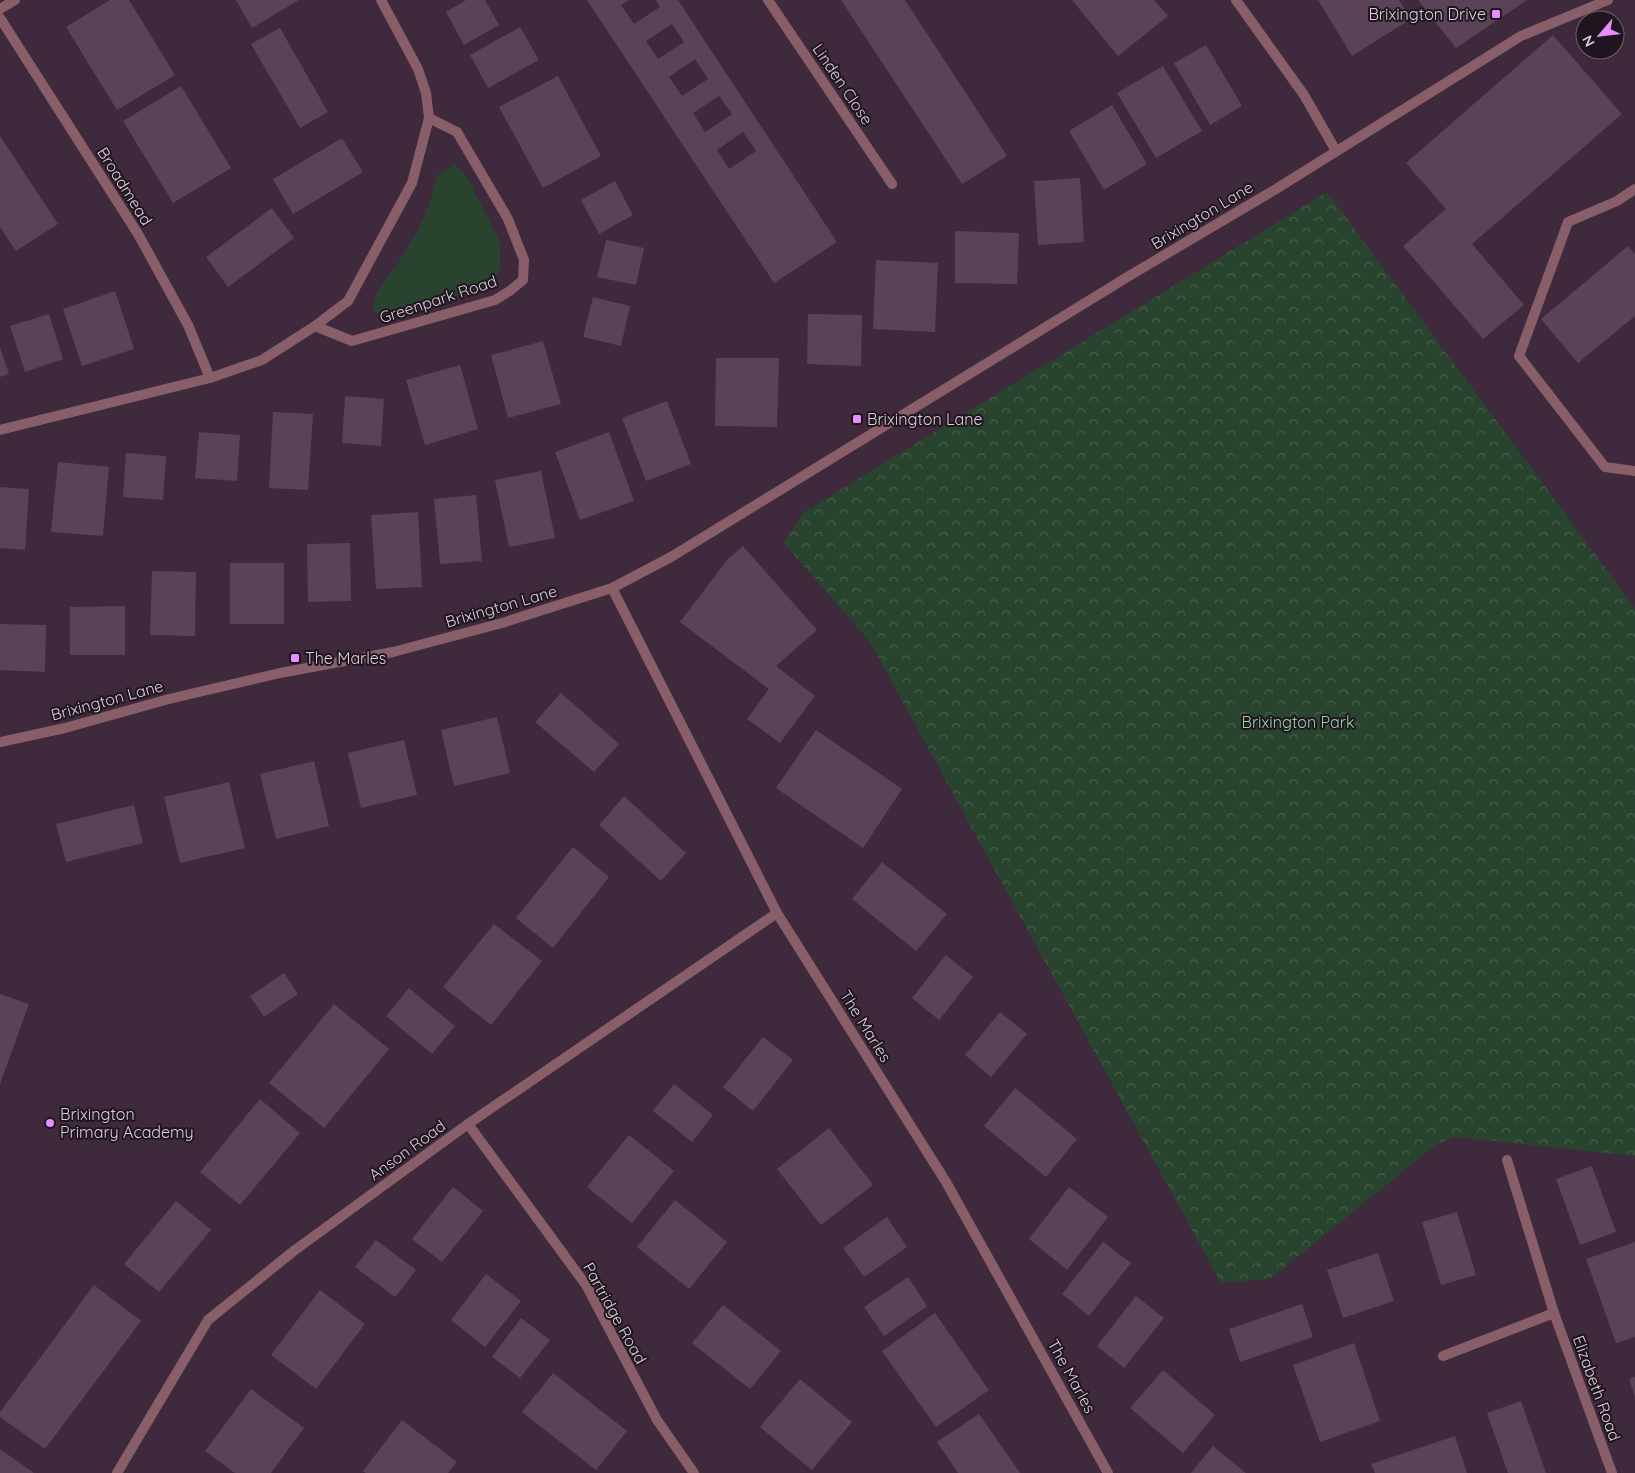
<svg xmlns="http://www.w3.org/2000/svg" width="1635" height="1473" viewBox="0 0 1635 1473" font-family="Quicksand,sans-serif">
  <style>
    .grass { fill: #29442e }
    .park { fill: url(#park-crowns) }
    .building { fill: #5a4359; fill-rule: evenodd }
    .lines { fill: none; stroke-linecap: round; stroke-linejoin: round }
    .service { stroke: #885e68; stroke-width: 10 }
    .minor { stroke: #885e68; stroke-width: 10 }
    .tertiary { stroke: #885e68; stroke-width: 10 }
    .poi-dot { fill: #e88eff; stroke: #1f151f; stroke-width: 2 }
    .labels { text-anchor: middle; stroke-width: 4; stroke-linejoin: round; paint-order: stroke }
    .poi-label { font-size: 16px; fill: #ddcfdc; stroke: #1f151f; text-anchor: start }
    .street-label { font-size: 16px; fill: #ddcfdc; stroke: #1f151f }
    .park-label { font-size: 16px; fill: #99d6a2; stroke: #1f151f }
  </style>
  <defs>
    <pattern id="park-crowns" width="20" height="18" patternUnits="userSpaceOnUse" patternTransform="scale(1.25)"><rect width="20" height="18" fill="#29442e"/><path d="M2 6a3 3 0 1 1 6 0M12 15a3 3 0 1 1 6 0" fill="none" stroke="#485e4c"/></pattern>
  </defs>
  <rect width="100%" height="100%" fill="#3e293d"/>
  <path class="grass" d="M 455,164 L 467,177 L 500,242 L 500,269 L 488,286 L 395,316 L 381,317 L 373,309 C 374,292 386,280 396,266 C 403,255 410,244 416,233 C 427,214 432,195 438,174 Z"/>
  <polygon class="park" points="1327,192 1635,608 1635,1156 1455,1137 1437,1144 1270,1279 1221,1283 870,642 784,543 804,512"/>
  <g class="building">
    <polygon points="110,0 129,0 175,75 117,110 66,27"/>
    <polygon points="236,0 299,0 252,28"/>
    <polygon points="466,0 485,0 499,25 464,45 446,12"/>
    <path d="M 587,0 L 629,0 L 621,5 L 634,24 L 660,7 L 656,0 L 678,0 L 837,242 L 774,283 ZM 672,24 L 684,42 L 658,59 L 646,41 ZM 695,59 L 708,79 L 682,96 L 669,77 ZM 719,96 L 732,114 L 705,132 L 693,113 ZM 743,132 L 756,151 L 729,169 L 717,150 Z"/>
    <polygon points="841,0 905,0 1007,156 962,184"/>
    <polygon points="1072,0 1154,0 1168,16 1118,56"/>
    <polygon points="1318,0 1399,0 1411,19 1352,56"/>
    <polygon points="1418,0 1527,0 1456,48"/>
    <polygon points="520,27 539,60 488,88 470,55"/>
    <polygon points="280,28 328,112 300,128 251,44"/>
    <polygon points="1553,35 1622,114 1472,244 1524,305 1483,339 1403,246 1446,209 1406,163"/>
    <polygon points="1206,45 1242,106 1210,125 1174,63"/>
    <polygon points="1163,66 1202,131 1156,158 1117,93"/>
    <polygon points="558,76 601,156 543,188 499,107"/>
    <polygon points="181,86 231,168 173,203 123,121"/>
    <polygon points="1112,105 1147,164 1104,190 1069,131"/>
    <polygon points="0,136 58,224 16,251 0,227"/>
    <polygon points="342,138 363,172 293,214 273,179"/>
    <polygon points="1080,178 1084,242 1038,245 1034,181"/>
    <polygon points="615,181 633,215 599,234 581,200"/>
    <polygon points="272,208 294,238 228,287 206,257"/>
    <polygon points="955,231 1019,233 1017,284 955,283"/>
    <polygon points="606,240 644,248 636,285 597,277"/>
    <polygon points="1628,246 1635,254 1635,316 1578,363 1541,319"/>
    <polygon points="876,260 938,263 935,332 873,329"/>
    <polygon points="115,291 134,349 82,366 63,309"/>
    <polygon points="593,297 630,306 621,346 583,337"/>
    <polygon points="49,314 63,359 25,372 10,326"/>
    <polygon points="808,314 862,315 861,366 807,364"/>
    <polygon points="543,341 561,404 508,418 491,355"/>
    <polygon points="0,347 9,374 0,377"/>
    <polygon points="716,358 779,358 777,427 715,426"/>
    <polygon points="460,365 478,429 425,445 406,380"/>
    <polygon points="345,396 384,399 381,446 342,443"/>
    <polygon points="667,401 691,464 646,481 622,418"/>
    <polygon points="273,412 313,414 308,490 269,488"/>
    <polygon points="199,432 240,435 237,481 195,478"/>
    <polygon points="609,432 634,501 580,520 555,452"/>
    <polygon points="126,453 166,456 163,500 123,497"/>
    <polygon points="58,462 109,467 103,536 51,532"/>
    <polygon points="541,471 555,538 509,547 495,480"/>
    <polygon points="0,487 29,489 25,550 0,548"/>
    <polygon points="476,495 482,561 440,564 434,499"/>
    <polygon points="418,512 422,587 376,589 371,515"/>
    <polygon points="350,543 351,601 308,602 307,544"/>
    <polygon points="743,546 817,630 776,666 815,696 780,743 747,719 769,689 680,622 727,560"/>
    <rect x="230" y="563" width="54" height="61"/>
    <polygon points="152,571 196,572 195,636 150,635"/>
    <polygon points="125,606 125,655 70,655 70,607"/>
    <polygon points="0,624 46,625 45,672 0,670"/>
    <polygon points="561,693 619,744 594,772 535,722"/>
    <polygon points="497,717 510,773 454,786 441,730"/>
    <polygon points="816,730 902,789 863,848 776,788"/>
    <polygon points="404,740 417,795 361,808 348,753"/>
    <polygon points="314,761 329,826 276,839 260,774"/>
    <polygon points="229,782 245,848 180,863 164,797"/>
    <polygon points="624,796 686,853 661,881 599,825"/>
    <polygon points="134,805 143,843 66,862 56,824"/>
    <polygon points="573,847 609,877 553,948 516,918"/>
    <polygon points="882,862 947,914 916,951 852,899"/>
    <polygon points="494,924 542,961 491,1025 443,987"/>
    <polygon points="946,955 973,977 939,1020 912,998"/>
    <polygon points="284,973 298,994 264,1017 250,996"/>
    <polygon points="409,988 455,1026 432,1054 386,1016"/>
    <polygon points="0,994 29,1004 0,1084"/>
    <polygon points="334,1004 389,1049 324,1128 269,1083"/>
    <polygon points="1000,1012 1027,1034 991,1077 965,1055"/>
    <polygon points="763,1037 793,1060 753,1111 723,1087"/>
    <polygon points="674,1084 713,1115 692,1142 653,1111"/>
    <polygon points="1015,1088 1077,1139 1046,1177 984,1126"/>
    <polygon points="260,1099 300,1133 240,1205 200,1172"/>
    <polygon points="829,1128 873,1185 821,1225 777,1169"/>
    <polygon points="629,1135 674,1171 632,1223 587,1187"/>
    <polygon points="1592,1166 1616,1232 1580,1245 1556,1179"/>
    <polygon points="453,1187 483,1211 442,1262 412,1239"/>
    <polygon points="1069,1187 1108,1217 1067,1270 1029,1239"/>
    <polygon points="675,1200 727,1242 689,1289 637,1247"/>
    <polygon points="176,1201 211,1230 159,1292 124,1264"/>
    <polygon points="1457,1212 1476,1275 1441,1285 1422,1222"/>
    <polygon points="887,1217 907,1247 864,1277 843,1248"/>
    <polygon points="376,1240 416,1270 395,1297 355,1267"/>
    <polygon points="1103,1242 1131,1263 1089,1316 1062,1294"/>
    <polygon points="1635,1242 1635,1337 1616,1343 1586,1259"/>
    <polygon points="1378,1253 1394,1301 1343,1318 1327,1270"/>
    <polygon points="486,1274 521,1301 485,1347 451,1320"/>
    <polygon points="908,1277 927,1306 884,1336 864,1307"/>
    <polygon points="94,1285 141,1321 45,1449 0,1417 0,1412"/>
    <polygon points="320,1290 365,1324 316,1389 271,1355"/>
    <polygon points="1136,1296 1164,1318 1124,1368 1097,1346"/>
    <polygon points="1302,1304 1313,1337 1240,1362 1229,1329"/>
    <polygon points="723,1305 781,1351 750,1389 692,1343"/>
    <polygon points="935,1313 989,1390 936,1427 882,1351"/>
    <polygon points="521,1318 550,1340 520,1378 492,1357"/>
    <polygon points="1354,1343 1380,1421 1320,1442 1293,1365"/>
    <polygon points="1163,1370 1215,1415 1183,1453 1130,1408"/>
    <polygon points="553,1373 627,1431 596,1470 522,1412"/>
    <polygon points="1635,1377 1635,1397 1629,1379"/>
    <polygon points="800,1379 852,1422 812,1470 760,1427"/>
    <polygon points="251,1389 304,1428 271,1473 235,1473 205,1451"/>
    <polygon points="1521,1401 1546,1473 1508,1473 1487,1413"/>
    <polygon points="979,1414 1020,1473 958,1473 937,1442"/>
    <polygon points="402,1420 457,1462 448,1473 366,1473 363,1471"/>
    <polygon points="1455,1436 1467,1473 1375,1473 1371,1464"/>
    <polygon points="1213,1446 1246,1473 1191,1473"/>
    <polygon points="0,1449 34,1473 0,1473"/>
  </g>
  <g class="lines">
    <polyline class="service" points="1568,222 1519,356 1605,467 1635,471"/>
    <g class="minor">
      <polyline points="768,0 892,184"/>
      <polyline points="1236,0 1304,95 1336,151"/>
      <polyline points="0,9 15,0"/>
      <polyline points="0,18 138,234 188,325 210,378"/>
      <polyline points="1568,222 1617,201 1635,189"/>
      <polyline points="315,326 352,341 495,300 511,290 523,280 524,260 508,219 457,132 429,118"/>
      <polyline points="0,430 210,378 262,360 315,326 348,301 412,183 429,118 426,93 418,69 381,0"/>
      <polyline points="612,588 777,913 946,1182 1108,1473"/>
      <polyline points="468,1124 586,1285 657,1420 694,1473"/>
      <polyline points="1507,1160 1554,1313 1612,1473"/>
      <polyline points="1443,1356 1554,1313"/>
      <polyline points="117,1473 208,1320 295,1250 468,1124 777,913"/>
    </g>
    <polyline class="tertiary" points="0,742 65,728 169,699 280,673 393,652 502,623 612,588 671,557 1129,276 1276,189 1521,36 1608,0"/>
  </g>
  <g class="poi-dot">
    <rect x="1491" y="9" width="10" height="10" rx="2.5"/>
    <rect x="852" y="414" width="10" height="10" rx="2.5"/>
    <rect x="290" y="653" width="10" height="10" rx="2.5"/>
    <circle cx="50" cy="1123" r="5"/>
  </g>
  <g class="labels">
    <g class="poi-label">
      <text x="1486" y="20" text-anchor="end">Brixington Drive</text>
      <text x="867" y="425">Brixington Lane</text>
      <text x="305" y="664">The Marles</text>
      <text x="60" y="1120">Brixington<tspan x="60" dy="18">Primary Academy</tspan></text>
    </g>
    <g class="street-label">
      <text transform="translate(843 84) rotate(56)" y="6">Linden Close</text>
      <text transform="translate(125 186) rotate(58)" y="6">Broadmead</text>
      <text transform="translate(1202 215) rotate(-31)" y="6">Brixington Lane</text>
      <text transform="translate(438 299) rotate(-18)" y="6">Greenpark Road</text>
      <text transform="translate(501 606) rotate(-16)" y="6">Brixington Lane</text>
      <text transform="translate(107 700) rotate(-15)" y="6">Brixington Lane</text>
      <text transform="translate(866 1026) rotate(58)" y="6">The Marles</text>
      <text transform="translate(407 1150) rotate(-36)" y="6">Anson Road</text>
      <text transform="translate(615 1313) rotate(61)" y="6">Partridge Road</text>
      <text transform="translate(1072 1376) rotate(61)" y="6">The Marles</text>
      <text transform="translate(1597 1388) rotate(70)" y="6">Elizabeth Road</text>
    </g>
    <g class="park-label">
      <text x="1298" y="728">Brixington Park</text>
    </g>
  </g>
  <g transform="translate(1600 35) rotate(242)"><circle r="24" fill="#1f151f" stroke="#6b5f6b"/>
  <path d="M0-4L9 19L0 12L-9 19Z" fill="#e88eff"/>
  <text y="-8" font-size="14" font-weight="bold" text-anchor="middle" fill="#ddcfdc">N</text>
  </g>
</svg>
